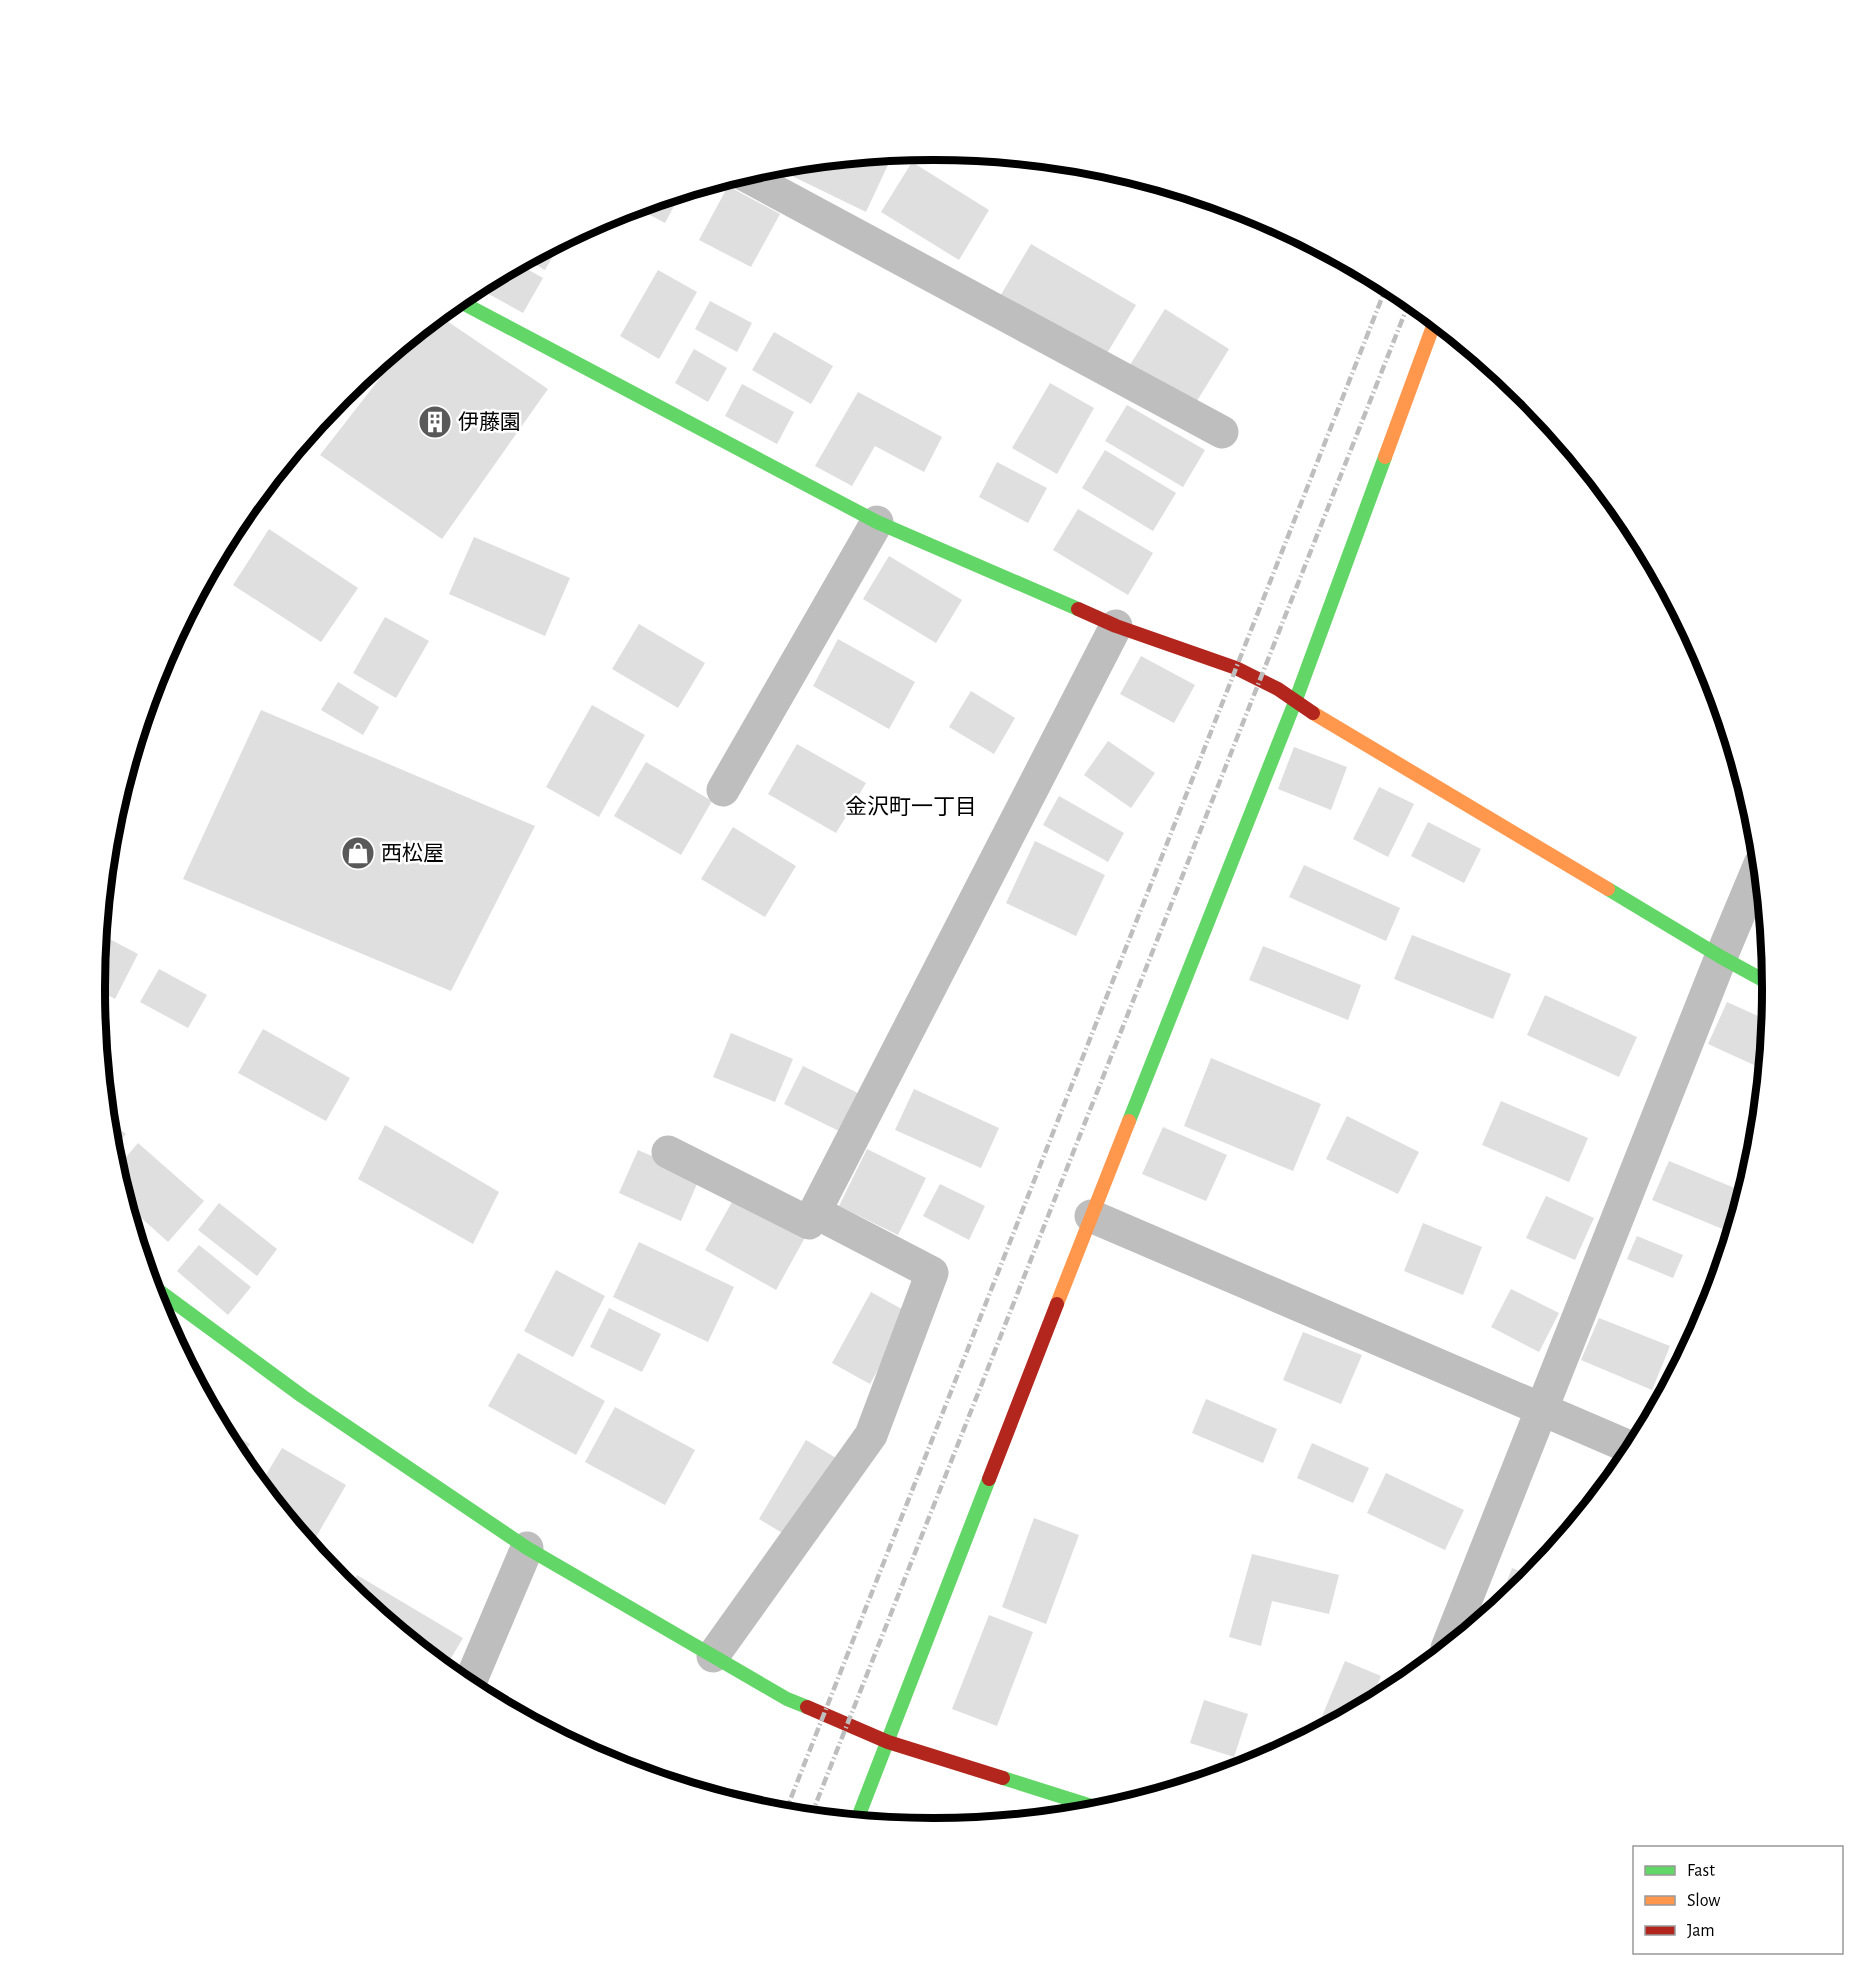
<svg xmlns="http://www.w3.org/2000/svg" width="1867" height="1978" viewBox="0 0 1867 1978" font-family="'Alegreya Sans','Noto Sans JP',sans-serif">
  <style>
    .building { fill: #dfdfdf }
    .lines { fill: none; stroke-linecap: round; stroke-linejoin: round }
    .street { stroke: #bebebe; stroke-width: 33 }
    .fast { stroke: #63d668; stroke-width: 14 }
    .slow { stroke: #ff974d; stroke-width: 14 }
    .jam { stroke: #b3261e; stroke-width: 14 }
    .rail { stroke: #bebebe; stroke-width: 4.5; stroke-dasharray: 9 3 1.5 3; stroke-linecap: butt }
    .labels { text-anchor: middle; stroke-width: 5; stroke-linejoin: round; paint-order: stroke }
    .poi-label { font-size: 21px; fill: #000; stroke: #fff; text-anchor: start }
    .neighbourhood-label { font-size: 22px; fill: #000; stroke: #fff }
    .rim { fill: none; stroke: #000; stroke-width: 8 }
  </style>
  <rect width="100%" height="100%" fill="#fff"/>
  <g class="building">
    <polygon points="893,154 866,212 792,176 798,163"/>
    <polygon points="912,162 989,210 959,260 881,212"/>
    <polygon points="728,186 780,214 751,267 699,240"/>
    <polygon points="681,193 665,223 635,207 664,198"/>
    <polygon points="561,242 545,270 527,260 539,253"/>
    <polygon points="1031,244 1136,305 1103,360 999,298"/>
    <polygon points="518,264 543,278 523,313 476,287"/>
    <polygon points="658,270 697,292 659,359 620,336"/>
    <polygon points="710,301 752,323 737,352 695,329"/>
    <polygon points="1165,309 1229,349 1195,404 1130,365"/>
    <polygon points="438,315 548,389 442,539 320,455 412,337"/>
    <polygon points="774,332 833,366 811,404 752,370"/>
    <polygon points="694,349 727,368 708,402 675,383"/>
    <polygon points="1050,383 1094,408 1057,474 1012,448"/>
    <polygon points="742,384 794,412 777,444 725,416"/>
    <polygon points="858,392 942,437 924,472 875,446 852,486 815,466"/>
    <polygon points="1127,405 1205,450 1183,487 1105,441"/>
    <polygon points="1105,450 1176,493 1153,531 1082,488"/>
    <polygon points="997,462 1047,488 1028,523 979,497"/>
    <polygon points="1078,509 1153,553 1128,595 1053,550"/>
    <polygon points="269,529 358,588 321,642 233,585"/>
    <polygon points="474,537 570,578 545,636 449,594"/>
    <polygon points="889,556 962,600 936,643 863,599"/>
    <polygon points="385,617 429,641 396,698 353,673"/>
    <polygon points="639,624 705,663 678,708 612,669"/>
    <polygon points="838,639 915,682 889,729 813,686"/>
    <polygon points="1141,656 1195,685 1174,723 1120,694"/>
    <polygon points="338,682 379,707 363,735 321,710"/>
    <polygon points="971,691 1015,718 994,754 949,727"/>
    <polygon points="592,705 645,735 599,817 546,787"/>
    <polygon points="261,710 535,826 451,991 183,879"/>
    <polygon points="1108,741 1155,773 1131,808 1084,775"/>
    <polygon points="797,744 866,783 836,833 768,794"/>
    <polygon points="1294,747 1347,767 1331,810 1278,789"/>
    <polygon points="646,762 712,801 681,855 614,816"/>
    <polygon points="1379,787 1414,804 1388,857 1353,839"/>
    <polygon points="1059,796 1124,833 1108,862 1043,825"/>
    <polygon points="1428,822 1481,849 1464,883 1411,856"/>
    <polygon points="733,827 796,866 765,917 701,879"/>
    <polygon points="1035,841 1105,875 1076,936 1006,903"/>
    <polygon points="1304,865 1400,908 1386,941 1289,897"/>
    <polygon points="100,934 138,954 115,999 95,988"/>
    <polygon points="1412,935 1511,974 1493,1019 1394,979"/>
    <polygon points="1263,946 1361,985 1348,1020 1249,980"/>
    <polygon points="159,969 207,995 188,1028 140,1002"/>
    <polygon points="1545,995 1637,1037 1619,1077 1527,1035"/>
    <polygon points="1727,1002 1769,1021 1765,1070 1708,1044"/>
    <polygon points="263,1029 350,1078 326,1121 238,1073"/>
    <polygon points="731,1033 793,1059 775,1102 713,1077"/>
    <polygon points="1211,1058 1321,1104 1293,1171 1184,1126"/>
    <polygon points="803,1066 866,1097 847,1135 784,1104"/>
    <polygon points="914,1089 999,1128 981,1168 895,1130"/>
    <polygon points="1501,1101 1588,1138 1569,1182 1482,1145"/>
    <polygon points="1347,1116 1419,1152 1398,1194 1326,1159"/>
    <polygon points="107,1120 126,1134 111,1152"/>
    <polygon points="385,1125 499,1192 473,1244 358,1179"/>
    <polygon points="1163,1127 1227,1155 1206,1201 1142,1174"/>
    <polygon points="138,1143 204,1201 168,1242 127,1205 116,1169"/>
    <polygon points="867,1149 926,1178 898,1235 839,1206"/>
    <polygon points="638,1150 700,1177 681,1221 619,1193"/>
    <polygon points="1669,1161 1742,1191 1725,1230 1652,1200"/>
    <polygon points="940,1184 985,1206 969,1240 923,1216"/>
    <polygon points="737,1193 808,1232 776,1290 705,1250"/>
    <polygon points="1546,1196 1594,1218 1575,1260 1526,1238"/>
    <polygon points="219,1203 277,1249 257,1276 198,1230"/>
    <polygon points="1423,1223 1482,1247 1463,1295 1404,1271"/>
    <polygon points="1637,1236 1683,1255 1673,1278 1627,1259"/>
    <polygon points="639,1242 734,1287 708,1342 613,1297"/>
    <polygon points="199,1245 251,1287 228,1315 177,1271"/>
    <polygon points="556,1270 605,1296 573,1357 524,1331"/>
    <polygon points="1511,1289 1559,1313 1539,1352 1491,1327"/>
    <polygon points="871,1292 909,1313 870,1384 832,1363"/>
    <polygon points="609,1308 661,1334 642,1372 590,1347"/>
    <polygon points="1599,1318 1670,1346 1652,1390 1581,1360"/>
    <polygon points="1303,1332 1362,1355 1341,1404 1283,1380"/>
    <polygon points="1686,1347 1688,1349 1677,1370 1675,1369"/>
    <polygon points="518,1353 605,1401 576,1455 488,1406"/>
    <polygon points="1206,1399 1277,1429 1263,1463 1192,1433"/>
    <polygon points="208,1404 222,1413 217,1420"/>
    <polygon points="615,1407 695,1450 665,1505 585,1462"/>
    <polygon points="223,1427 250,1444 240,1460 222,1428"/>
    <polygon points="806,1440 836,1458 789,1537 759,1519"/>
    <polygon points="1312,1443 1369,1468 1353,1503 1297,1478"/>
    <polygon points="282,1448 346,1485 312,1544 306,1540 260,1485"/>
    <polygon points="1386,1473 1464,1510 1445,1550 1367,1513"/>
    <polygon points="1034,1518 1079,1535 1046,1624 1002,1607"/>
    <polygon points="1252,1554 1339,1575 1329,1614 1272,1601 1261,1646 1229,1637"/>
    <polygon points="1512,1568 1532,1576 1497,1607"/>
    <polygon points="357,1575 463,1638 445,1668 348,1589"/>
    <polygon points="989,1615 1033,1632 997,1726 952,1709"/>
    <polygon points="1345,1661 1381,1676 1370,1703 1316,1731"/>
    <polygon points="1204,1700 1248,1714 1234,1757 1190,1743"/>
  </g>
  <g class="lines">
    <g class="street">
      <polyline points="743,174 1222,432"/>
      <polyline points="723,790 877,522"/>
      <polyline points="668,1152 809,1223 1116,626"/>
      <polyline points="1091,1216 1634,1449"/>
      <polyline points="1447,1648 1721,957 1760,864"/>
      <polyline points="713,1656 871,1435 932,1273 815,1212"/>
      <polyline points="468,1687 527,1548"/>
    </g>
    <g class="fast">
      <polyline points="457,300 877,522 1078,609"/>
      <polyline points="1608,889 1721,957 1772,985"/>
      <polyline points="1129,1121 1295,702 1385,457"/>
      <polyline points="151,1285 302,1396 527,1548 787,1699 807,1707"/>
      <polyline points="1003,1778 1104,1810"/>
      <polyline points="857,1820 989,1479"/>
    </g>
    <g class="slow">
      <polyline points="1385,457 1435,321"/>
      <polyline points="1313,713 1608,889"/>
      <polyline points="1057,1304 1129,1121"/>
    </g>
    <g class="jam">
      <polyline points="1078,609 1116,626 1236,668 1278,689 1313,713"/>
      <polyline points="989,1479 1057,1304"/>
      <polyline points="807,1707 888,1742 1003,1778"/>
    </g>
    <g class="rail">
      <polyline points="785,1813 1387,285"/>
      <polyline points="811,1816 1410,300"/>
    </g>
  </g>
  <defs>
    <symbol id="building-disc" viewBox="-11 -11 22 22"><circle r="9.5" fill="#595959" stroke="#fff"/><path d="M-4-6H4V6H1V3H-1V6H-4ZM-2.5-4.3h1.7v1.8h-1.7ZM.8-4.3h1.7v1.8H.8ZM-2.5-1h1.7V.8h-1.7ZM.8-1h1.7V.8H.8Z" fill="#fff"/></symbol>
    <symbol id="shop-disc" viewBox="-11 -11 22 22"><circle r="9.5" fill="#595959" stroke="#fff"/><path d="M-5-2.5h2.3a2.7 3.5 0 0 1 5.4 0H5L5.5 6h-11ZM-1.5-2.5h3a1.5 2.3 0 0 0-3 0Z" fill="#fff"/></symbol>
  </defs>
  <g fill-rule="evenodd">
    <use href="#building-disc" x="416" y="403" width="38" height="38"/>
    <use href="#shop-disc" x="339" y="834" width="38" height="38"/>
  </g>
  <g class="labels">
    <g class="poi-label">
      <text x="458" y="429">伊藤園</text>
      <text x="381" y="860">西松屋</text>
    </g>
    <g class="neighbourhood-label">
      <text x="911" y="814">金沢町一丁目</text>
    </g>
  </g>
  <path d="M0 0H1867V1978H0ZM933 160H934A828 828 0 0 1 1762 988V990A828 828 0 0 1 934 1818H933A828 828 0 0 1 105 990V988A828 828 0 0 1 933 160Z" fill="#fff" fill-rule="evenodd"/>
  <path class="rim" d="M933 160H934A828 828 0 0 1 1762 988V990A828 828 0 0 1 934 1818H933A828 828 0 0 1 105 990V988A828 828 0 0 1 933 160Z"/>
  <rect x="1633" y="1846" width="210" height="108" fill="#ffffff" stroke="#999999" stroke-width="1.5"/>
  <rect x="1645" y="1866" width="30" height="9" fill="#63d668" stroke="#999999" stroke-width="1.5"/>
  <text x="1687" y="1876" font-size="18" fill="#000000">Fast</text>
  <rect x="1645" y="1896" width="30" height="9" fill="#ff974d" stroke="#999999" stroke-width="1.5"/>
  <text x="1687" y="1906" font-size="18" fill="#000000">Slow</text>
  <rect x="1645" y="1926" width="30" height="9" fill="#b3261e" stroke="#999999" stroke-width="1.5"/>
  <text x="1687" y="1936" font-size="18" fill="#000000">Jam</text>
</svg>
